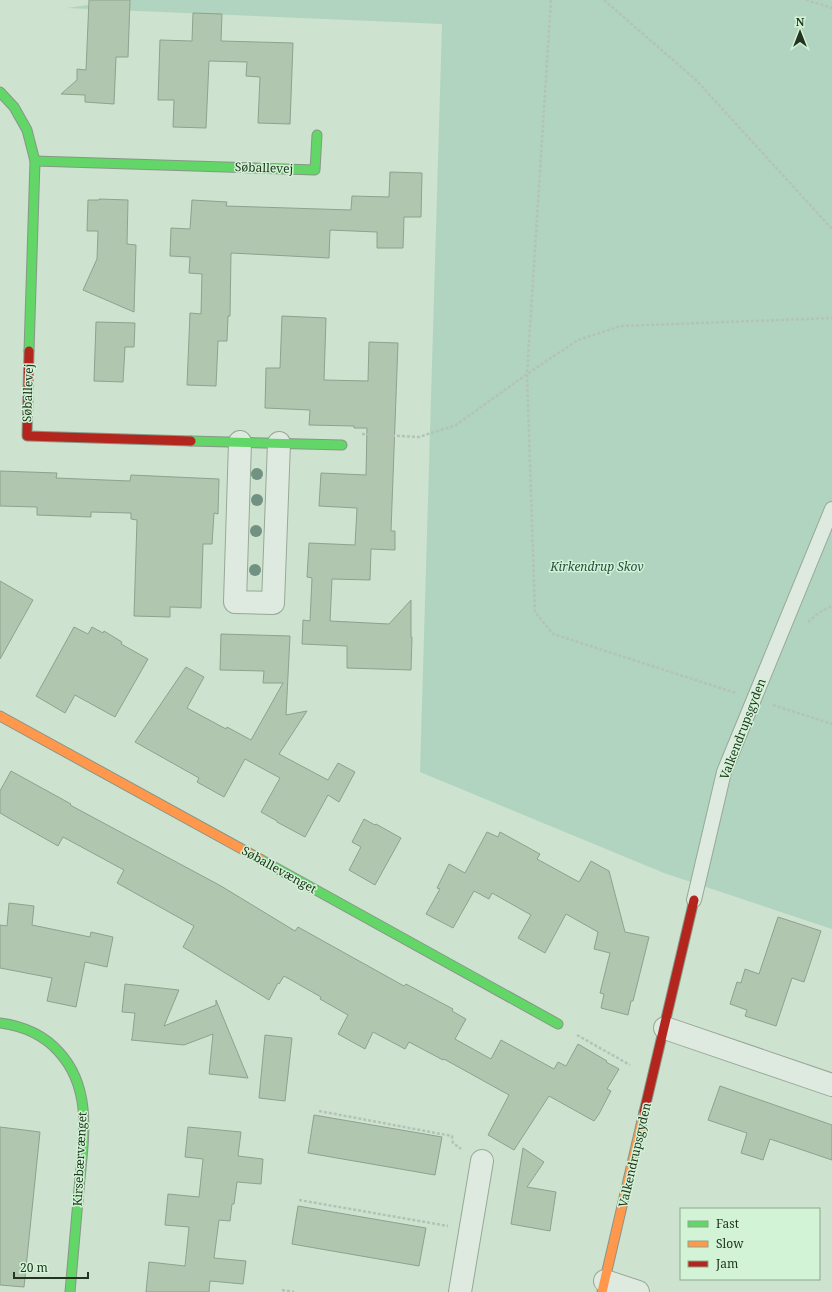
<svg xmlns="http://www.w3.org/2000/svg" width="832" height="1292" viewBox="0 0 832 1292" font-family="'Noto Serif',serif">
  <style>
    .green { fill: #b0d4bf }
    .building { fill: #b0c6af; stroke: #8ea28d }
    .lines { fill: none; stroke-linecap: round; stroke-linejoin: round }
    .lane-casing { stroke: #97a897; stroke-width: 16 }
    .street-casing { stroke: #97a897; stroke-width: 24 }
    .fast-casing { stroke: #879787; stroke-width: 11 }
    .slow-casing { stroke: #879787; stroke-width: 11 }
    .jam-casing { stroke: #879787; stroke-width: 11 }
    .path { stroke: #b5c3b6; stroke-width: 2.5; stroke-dasharray: 3 2; stroke-linecap: butt }
    .lane { stroke: #deeadf; stroke-width: 14 }
    .street { stroke: #deeadf; stroke-width: 22 }
    .fast { stroke: #63d668; stroke-width: 9 }
    .slow { stroke: #ff974d; stroke-width: 9 }
    .jam { stroke: #b3261e; stroke-width: 9 }
    .tree { fill: #719282 }
    .labels { text-anchor: middle; stroke-width: 3; stroke-linejoin: round; paint-order: stroke }
    .street-label { font-size: 12px; fill: #21351f; stroke: #d3f3d7 }
    .park-label { font-size: 12px; font-style: italic; fill: #265143; stroke: #d3f3d7 }
  </style>
  <rect width="100%" height="100%" fill="#cde2cf"/>
  <polygon class="green" points="123,0 832,0 832,929 664,873 420,772 442,24 67,8"/>
  <g class="building">
    <polygon points="89,0 130,0 128,57 116,57 114,104 85,102 85,95 61,94 77,80 77,69 86,70"/>
    <polygon points="193,13 222,14 221,41 293,43 290,124 258,123 260,77 246,76 247,62 209,61 206,128 173,127 174,100 158,100 160,40 192,41"/>
    <polygon points="390,172 422,173 421,217 404,217 403,248 377,248 377,232 330,230 329,258 231,253 230,316 228,316 227,341 218,341 216,386 187,385 190,313 201,314 202,274 189,273 190,257 170,256 171,228 190,229 192,200 227,202 226,206 351,210 352,196 389,197"/>
    <polygon points="99,199 128,200 127,244 136,245 134,312 83,290 97,259 98,231 87,231 88,200 99,200"/>
    <polygon points="282,316 326,318 324,380 368,381 369,342 398,343 391,531 395,531 395,550 371,549 370,580 332,579 330,621 389,624 411,600 411,637 412,637 411,670 347,668 347,646 302,644 303,620 310,621 312,578 307,577 309,543 355,545 357,508 319,506 321,473 366,475 367,428 354,428 354,426 309,425 310,410 265,408 266,368 280,368"/>
    <polygon points="96,322 135,323 134,347 125,347 123,382 94,381"/>
    <polygon points="0,471 57,473 56,478 130,481 131,475 219,479 218,514 214,513 212,544 203,544 201,608 170,607 170,617 134,616 137,520 131,519 131,513 91,512 91,517 37,515 37,507 0,506"/>
    <polygon points="0,581 33,600 0,659"/>
    <polygon points="74,627 88,634 92,627 103,633 104,631 122,642 121,644 148,659 115,717 75,695 65,713 36,696"/>
    <polygon points="221,634 290,636 286,715 307,711 279,754 328,780 338,763 355,772 339,802 328,795 305,837 277,822 277,821 261,812 280,778 245,759 224,797 197,782 199,778 135,742 186,667 204,677 187,708 226,729 227,727 251,740 283,683 263,683 264,671 220,670"/>
    <polygon points="11,771 71,804 70,805 221,886 295,931 298,927 404,986 406,984 453,1009 452,1011 466,1019 455,1039 491,1059 501,1040 554,1069 558,1062 566,1066 578,1044 607,1061 606,1062 619,1069 607,1089 611,1091 599,1114 594,1121 549,1096 514,1150 488,1135 509,1095 444,1059 443,1060 409,1042 405,1049 373,1032 365,1049 338,1034 348,1015 320,999 321,997 284,976 279,984 278,983 269,1000 183,947 194,926 117,883 124,870 63,837 58,846 0,813 0,791"/>
    <polygon points="364,819 375,825 376,824 401,838 375,885 349,870 361,847 352,842"/>
    <polygon points="487,832 498,837 500,832 540,854 537,859 579,882 591,861 609,871 625,932 649,937 633,1001 631,1001 628,1015 601,1008 604,994 600,993 610,953 594,949 598,932 566,914 545,953 518,938 531,915 492,893 489,899 474,891 453,928 426,914 440,889 437,888 449,864 465,873"/>
    <polygon points="9,903 34,906 32,925 90,937 91,932 113,937 107,967 85,962 76,1007 47,1001 52,978 0,968 0,925 7,926"/>
    <polygon points="778,917 821,931 804,982 792,978 776,1026 745,1016 747,1010 730,1004 737,982 741,983 745,969 759,974"/>
    <polygon points="125,984 179,990 164,1026 216,1005 216,1000 248,1078 209,1074 213,1034 184,1045 131,1040 132,1039 135,1013 122,1012"/>
    <polygon points="265,1035 292,1038 285,1101 259,1098"/>
    <polygon points="720,1086 832,1125 832,1160 770,1139 763,1160 741,1153 747,1133 708,1120"/>
    <polygon points="314,1115 442,1137 435,1175 308,1153"/>
    <polygon points="0,1127 40,1132 24,1287 0,1285"/>
    <polygon points="188,1127 241,1132 238,1156 263,1159 261,1184 237,1182 234,1204 232,1204 230,1221 219,1220 214,1258 246,1261 243,1284 210,1281 209,1292 146,1292 149,1262 185,1266 189,1227 165,1225 168,1194 199,1197 203,1159 185,1157"/>
    <polygon points="523,1148 544,1162 527,1187 556,1192 550,1231 511,1224"/>
    <polygon points="298,1206 426,1228 419,1266 292,1244"/>
  </g>
  <g class="lines">
    <defs>
      <polyline id="lane" points="694,900 724,772 832,509"/>
      <g id="street">
        <polyline points="240,442 235,602 273,603 279,443"/>
        <polyline points="665,1028 832,1085"/>
        <polyline points="605,1281 638,1292"/>
        <polyline points="460,1292 482,1161"/>
      </g>
      <g id="fast">
        <polyline points="0,92 14,107 27,130 35,161 29,351"/>
        <polyline points="35,161 315,170 317,135"/>
        <polyline points="191,441 342,445"/>
        <polyline points="260,859 558,1024"/>
        <path d="M 0,1023 C 23,1026 43,1034 59,1052 C 94,1090 83,1142 79,1189 C 76,1223 73,1258 70,1292"/>
      </g>
      <g id="slow">
        <polyline points="0,716 260,859"/>
        <polyline points="602,1292 644,1112"/>
      </g>
      <g id="jam">
        <polyline points="29,351 27,436 191,441"/>
        <polyline points="644,1112 694,900"/>
      </g>
    </defs>
    <use href="#lane" class="lane-casing"/>
    <use href="#street" class="street-casing"/>
    <use href="#fast" class="fast-casing"/>
    <use href="#slow" class="slow-casing"/>
    <use href="#jam" class="jam-casing"/>
    <g class="path">
      <polyline points="551,0 527,374 535,612 553,634 736,693"/>
      <polyline points="604,0 696,80 832,229"/>
      <polyline points="806,0 832,8"/>
      <polyline points="362,434 419,437 456,425 527,374 578,340 621,326 832,318"/>
      <polyline points="808,622 820,612 832,606"/>
      <polyline points="773,705 832,724"/>
      <polyline points="577,1035 630,1065"/>
      <polyline points="319,1111 452,1136 453,1143 461,1149"/>
      <polyline points="299,1200 448,1226"/>
      <polyline points="282,1290 294,1292"/>
    </g>
    <use href="#lane" class="lane"/>
    <use href="#street" class="street"/>
    <use href="#fast" class="fast"/>
    <use href="#slow" class="slow"/>
    <use href="#jam" class="jam"/>
  </g>
  <g class="tree">
    <circle cx="257" cy="474" r="6"/>
    <circle cx="257" cy="500" r="6"/>
    <circle cx="256" cy="531" r="6"/>
    <circle cx="255" cy="570" r="6"/>
  </g>
  <g class="labels">
    <g class="street-label">
      <text transform="translate(264 168) rotate(2)" y="4">Søballevej</text>
      <text transform="translate(28 393) rotate(-88)" y="4">Søballevej</text>
      <text transform="translate(743 729) rotate(-69)" y="4">Valkendrupsgyden</text>
      <text transform="translate(279 870) rotate(29)" y="4">Søballevænget</text>
      <text transform="translate(635 1155) rotate(-77)" y="4">Valkendrupsgyden</text>
      <text transform="translate(80 1159) rotate(-87)" y="4">Kirsebærvænget</text>
    </g>
    <g class="park-label">
      <text x="597" y="571">Kirkendrup Skov</text>
    </g>
  </g>
  <rect x="680" y="1208" width="140" height="72" fill="#d3f3d7" stroke="#8ca78d"/>
  <rect x="688" y="1221" width="20" height="6" fill="#63d668" stroke="#8ca78d"/>
  <text x="716" y="1228" font-size="12" fill="#21351f">Fast</text>
  <rect x="688" y="1241" width="20" height="6" fill="#ff974d" stroke="#8ca78d"/>
  <text x="716" y="1248" font-size="12" fill="#21351f">Slow</text>
  <rect x="688" y="1261" width="20" height="6" fill="#b3261e" stroke="#8ca78d"/>
  <text x="716" y="1268" font-size="12" fill="#21351f">Jam</text>
  <g transform="translate(800 32)" stroke="#d3f3d7" stroke-width="3" paint-order="stroke">
  <path d="M0-3L7 15L0 10L-7 15Z" fill="#21351f"/>
  <text y="-6" font-size="11" font-weight="bold" text-anchor="middle" fill="#21351f">N</text>
  </g>
  <path d="M14 1272v6h74v-6" fill="none" stroke="#21351f" stroke-width="2"/>
  <text x="20" y="1272" font-size="12" fill="#21351f" stroke="#d3f3d7" stroke-width="3" paint-order="stroke">20 m</text>
</svg>
